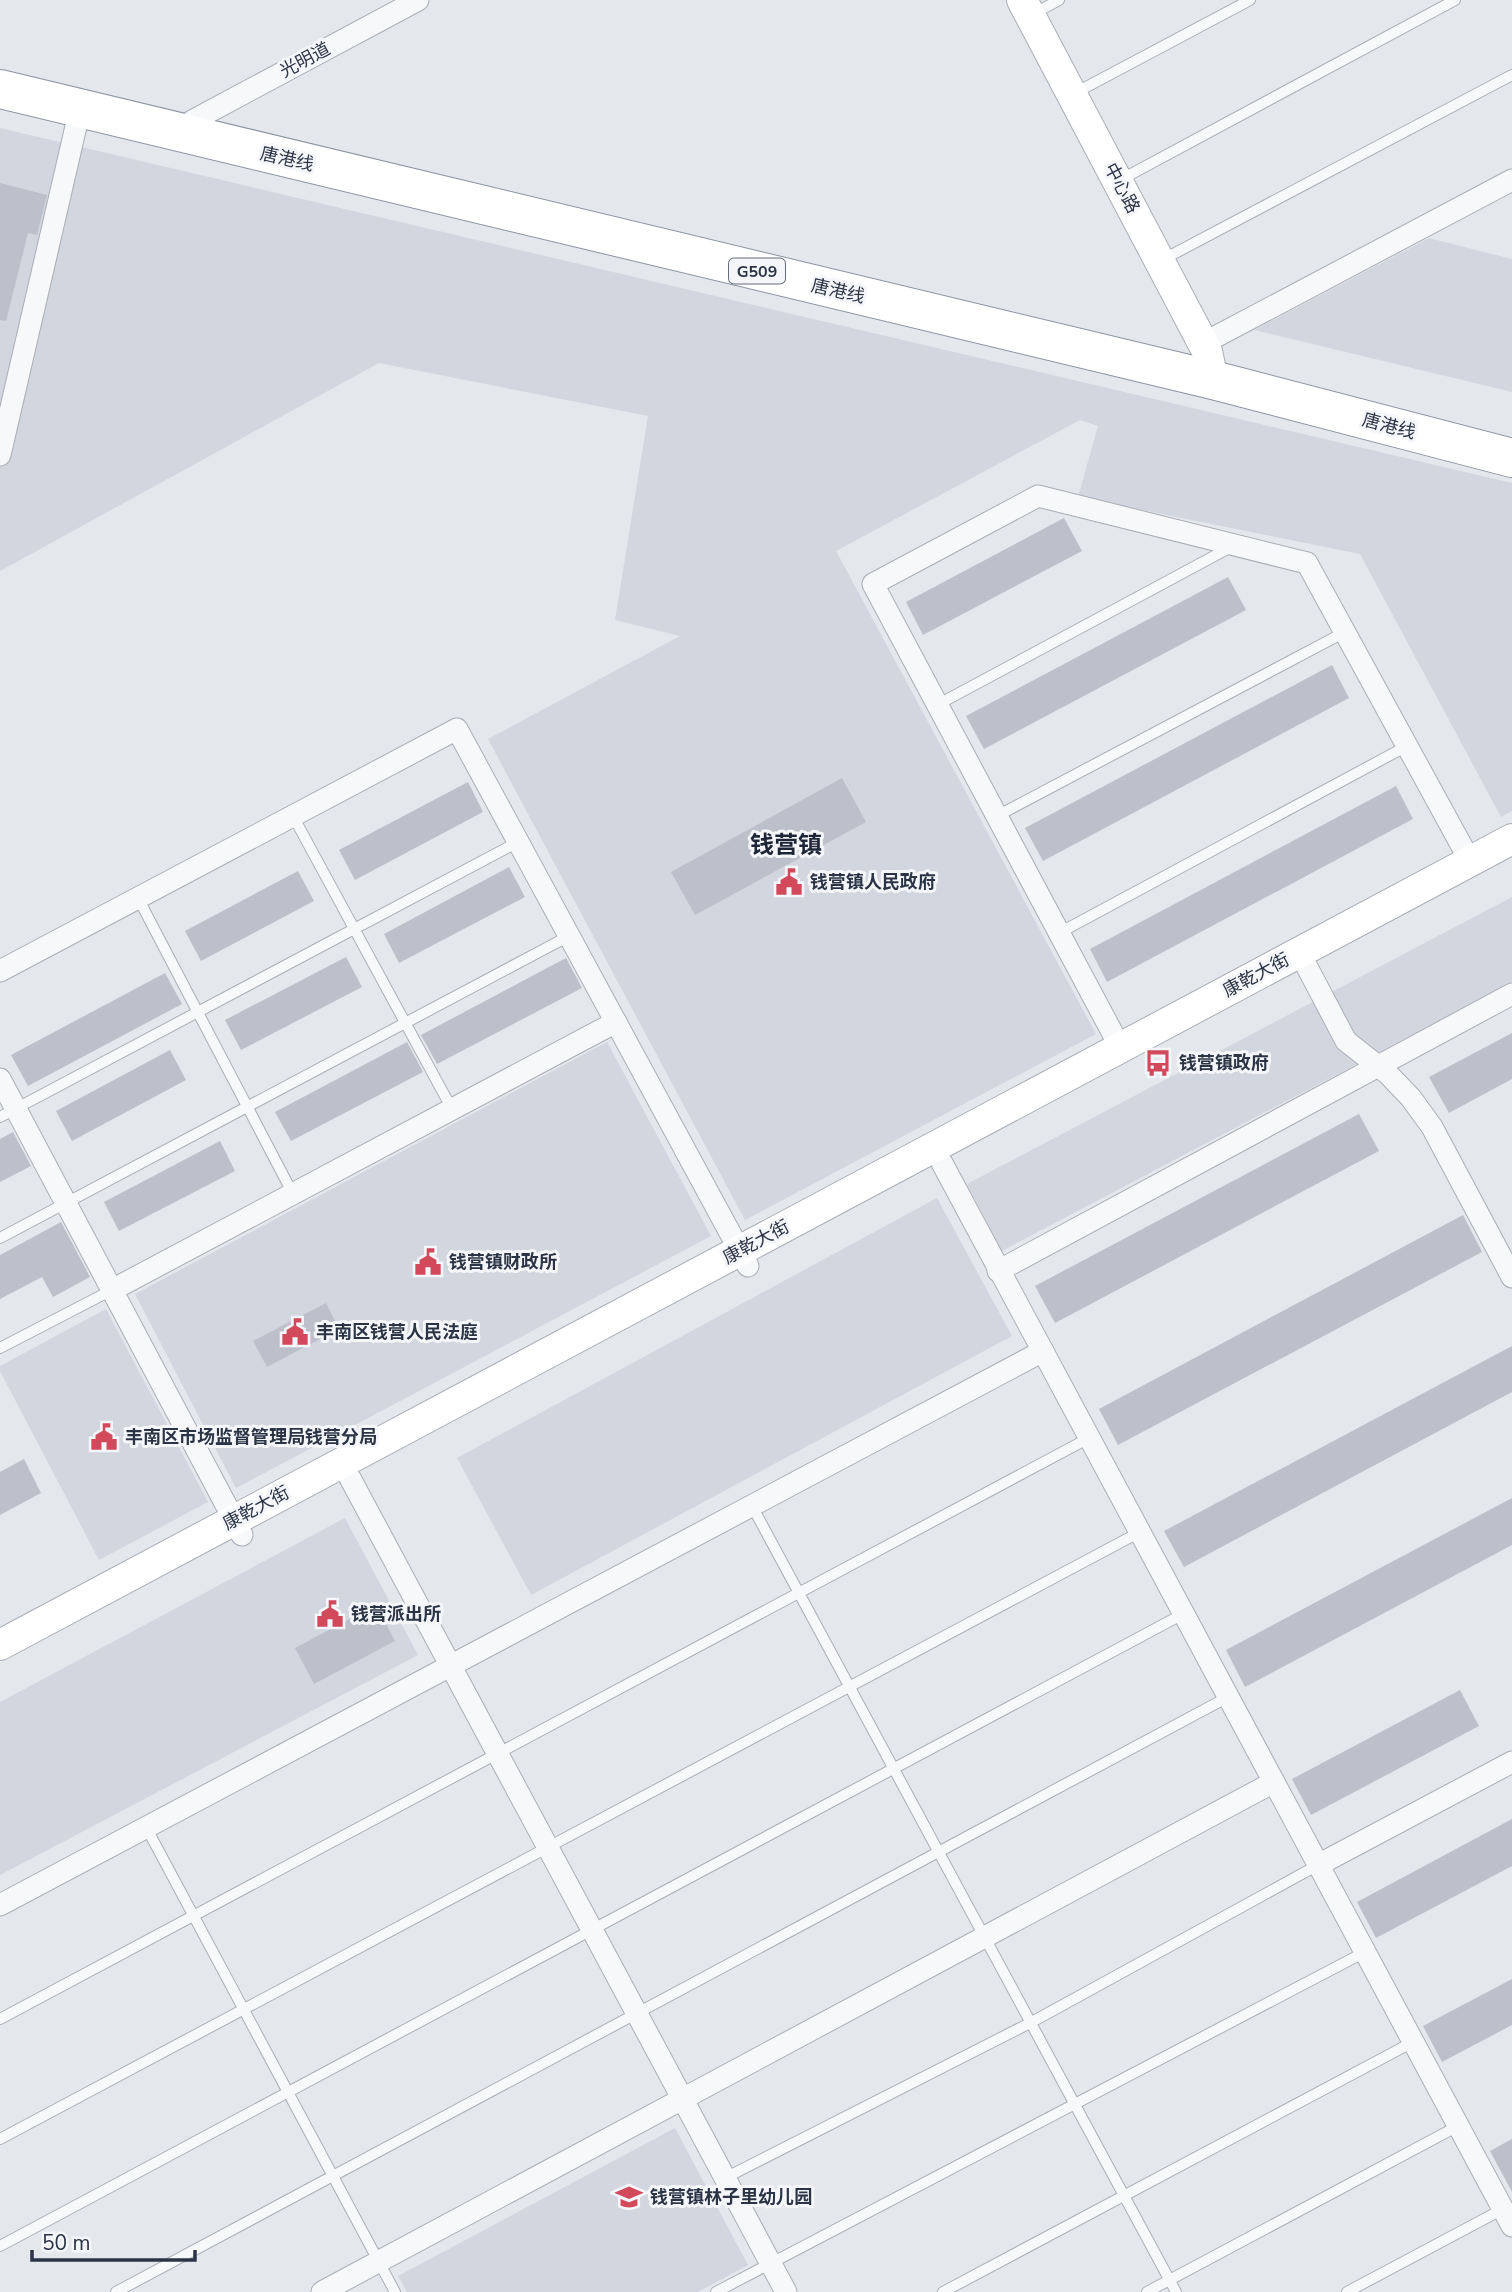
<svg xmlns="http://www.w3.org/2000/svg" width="1512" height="2292" viewBox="0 0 1512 2292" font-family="'Nunito Sans','Noto Sans SC',sans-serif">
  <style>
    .built { fill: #d2d6de }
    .building { fill: #bbc0ca }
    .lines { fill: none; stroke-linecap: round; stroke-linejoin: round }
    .lane-casing { stroke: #a9aeb7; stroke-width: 12 }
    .street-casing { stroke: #a9aeb7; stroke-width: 23 }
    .secondary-casing { stroke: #a9aeb7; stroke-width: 32 }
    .highway-casing { stroke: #8b94a3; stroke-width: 40 }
    .lane { stroke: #f7f8fa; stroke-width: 10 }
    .street { stroke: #f7f8fa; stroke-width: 21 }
    .secondary { stroke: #fff; stroke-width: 30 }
    .highway { stroke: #fff; stroke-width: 38 }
    .labels { text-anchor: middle; stroke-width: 6; stroke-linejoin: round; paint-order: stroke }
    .shield { fill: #f4f6f9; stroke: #676e7b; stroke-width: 2 }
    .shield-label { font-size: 16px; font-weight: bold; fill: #2b3445 }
    .street-label { font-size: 18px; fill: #2b3445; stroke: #f4f6f9 }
    .poi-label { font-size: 18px; font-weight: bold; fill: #2b3445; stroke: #f4f6f9; text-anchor: start }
    .district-label { font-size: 24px; font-weight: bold; fill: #1d2536; stroke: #f4f6f9 }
  </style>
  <rect width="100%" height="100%" fill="#e4e7ec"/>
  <g class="built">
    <polygon points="0,128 1512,483 1512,811 1501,817 1360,554 1078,497 1098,426 1080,420 836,551 1096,1034 745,1220 488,739 680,636 615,620 648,416 379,363 0,571"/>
    <polygon points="1429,238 1512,259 1512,392 1254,330"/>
    <polygon points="1512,897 1512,982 1002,1251 967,1184"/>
    <polygon points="607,1042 711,1236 236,1488 135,1294"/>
    <polygon points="937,1198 1012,1336 531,1595 457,1458"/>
    <polygon points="106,1309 208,1502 99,1560 0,1371 0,1366"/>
    <polygon points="345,1518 418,1655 0,1875 0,1702"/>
    <polygon points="675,2128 748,2265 698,2292 407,2292 398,2276"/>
  </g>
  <g class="building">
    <polygon points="0,183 47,195 37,235 28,233 6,321 0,320"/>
    <polygon points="1064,518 1082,551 923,635 906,602"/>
    <polygon points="1228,577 1246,610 984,749 966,716"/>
    <polygon points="1332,665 1349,698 1043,861 1025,828"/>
    <polygon points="842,778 866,822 695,915 671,872"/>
    <polygon points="468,782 483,812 355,880 339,850"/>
    <polygon points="1396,786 1413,819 1107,982 1090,949"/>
    <polygon points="509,867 525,897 399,963 384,934"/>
    <polygon points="298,871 314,901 201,961 185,931"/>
    <polygon points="346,957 362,987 241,1050 225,1020"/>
    <polygon points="566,958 582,988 437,1064 421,1035"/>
    <polygon points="165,973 182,1004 28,1086 11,1055"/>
    <polygon points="1512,1033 1512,1079 1449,1113 1429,1077"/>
    <polygon points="407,1042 423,1072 291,1141 275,1112"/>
    <polygon points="170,1050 186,1080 72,1141 56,1111"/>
    <polygon points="1359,1114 1379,1151 1055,1323 1035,1286"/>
    <polygon points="13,1132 31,1166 0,1182 0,1139"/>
    <polygon points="220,1141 235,1171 119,1231 104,1202"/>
    <polygon points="1463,1215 1482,1252 1118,1445 1099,1409"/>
    <polygon points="61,1222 90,1277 53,1297 42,1277 0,1299 0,1255"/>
    <polygon points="326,1303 339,1329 267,1367 253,1341"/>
    <polygon points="1512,1346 1512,1392 1184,1567 1164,1531"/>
    <polygon points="24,1459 41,1493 0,1515 0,1472"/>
    <polygon points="1512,1498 1512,1545 1245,1687 1226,1650"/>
    <polygon points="376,1605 395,1641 314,1684 295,1648"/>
    <polygon points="1460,1690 1479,1726 1311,1815 1292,1779"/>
    <polygon points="1512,1819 1512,1866 1376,1938 1357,1902"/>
    <polygon points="1512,1979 1512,2025 1442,2062 1423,2026"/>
    <polygon points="1512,2139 1512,2192 1490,2151"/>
  </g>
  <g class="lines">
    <defs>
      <g id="lane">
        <polyline points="1033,14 1059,0"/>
        <polyline points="1075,93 1250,0"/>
        <polyline points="1120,180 1455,0"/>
        <polyline points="1162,260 1512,75"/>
        <polyline points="937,705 1231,547"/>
        <polyline points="293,816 452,1109"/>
        <polyline points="997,816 1345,632"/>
        <polyline points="138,898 293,1194"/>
        <polyline points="1059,933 1407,746"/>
        <polyline points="0,1117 518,842"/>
        <polyline points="0,1238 569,936"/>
        <polyline points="0,1348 112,1290"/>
        <polyline points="752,1506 1176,2292"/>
        <polyline points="146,1827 395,2292"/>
        <polyline points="0,2019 1089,1438"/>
        <polyline points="0,2139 1140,1532"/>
        <polyline points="725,2178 1030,2023 1318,1865"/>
        <polyline points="0,2246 1183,1614"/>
        <polyline points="116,2292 1228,1697"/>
        <polyline points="716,2292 1365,1952"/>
        <polyline points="943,2292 1413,2042"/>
        <polyline points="1147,2292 1458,2126"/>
        <polyline points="1347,2292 1503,2209"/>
      </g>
      <g id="street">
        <polyline points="192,121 418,0"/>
        <polyline points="1202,344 1512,180"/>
        <polyline points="0,455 80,109"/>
        <polyline points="1307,967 1346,1041 1388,1074 1411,1098 1432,1127 1512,1277"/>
        <polyline points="0,971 457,729 748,1266"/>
        <polyline points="1120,1047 873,584 1038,496 1307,563 1470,861"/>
        <polyline points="0,1079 242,1535"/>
        <polyline points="942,1163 1512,2226"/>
        <polyline points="998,1271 1512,994"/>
        <polyline points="112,1290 616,1022"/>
        <polyline points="350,1478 786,2292"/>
        <polyline points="1318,1865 1512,1762"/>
        <polyline points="0,1905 1043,1351"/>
        <polyline points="322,2292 1274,1782"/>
      </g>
      <g id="secondary">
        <polyline points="1022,0 1207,351 1213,380"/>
        <polyline points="0,1645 1512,839"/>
      </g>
      <polyline id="highway" points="0,89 1213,380 1512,458"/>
    </defs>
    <use href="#lane" class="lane-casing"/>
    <use href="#street" class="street-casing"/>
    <use href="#secondary" class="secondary-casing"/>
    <use href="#highway" class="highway-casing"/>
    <use href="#lane" class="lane"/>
    <use href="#street" class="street"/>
    <use href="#secondary" class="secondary"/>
    <use href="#highway" class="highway"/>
  </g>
  <defs>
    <symbol id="civic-bare" viewBox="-9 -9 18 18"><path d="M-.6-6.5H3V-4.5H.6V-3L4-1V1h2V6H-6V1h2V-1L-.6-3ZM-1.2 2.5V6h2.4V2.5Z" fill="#d1495b" stroke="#f4f6f9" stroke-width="2.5" paint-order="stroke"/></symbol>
    <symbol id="bus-bare" viewBox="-9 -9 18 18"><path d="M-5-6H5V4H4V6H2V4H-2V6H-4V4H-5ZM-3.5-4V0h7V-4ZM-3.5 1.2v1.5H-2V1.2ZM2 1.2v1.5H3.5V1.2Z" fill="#d1495b" stroke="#f4f6f9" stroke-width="2.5" paint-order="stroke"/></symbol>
    <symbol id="school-bare" viewBox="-9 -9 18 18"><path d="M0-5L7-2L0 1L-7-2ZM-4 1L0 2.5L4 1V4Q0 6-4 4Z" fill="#d1495b" stroke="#f4f6f9" stroke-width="2.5" paint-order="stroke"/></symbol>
  </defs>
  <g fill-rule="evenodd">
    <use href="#civic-bare" x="770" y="863" width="38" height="38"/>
    <use href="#bus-bare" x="1139" y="1044" width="38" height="38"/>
    <use href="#civic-bare" x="409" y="1243" width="38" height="38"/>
    <use href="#civic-bare" x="276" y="1313" width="38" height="38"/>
    <use href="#civic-bare" x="85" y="1418" width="38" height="38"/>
    <use href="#civic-bare" x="311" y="1595" width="38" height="38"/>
    <use href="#school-bare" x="610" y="2178" width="38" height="38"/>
  </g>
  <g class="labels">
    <rect class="shield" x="729" y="258.5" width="56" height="25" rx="5"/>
    <g class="shield-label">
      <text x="757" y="277">G509</text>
    </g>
    <g class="street-label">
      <text transform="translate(305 60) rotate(-28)" y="6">光明道</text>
      <text transform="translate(287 159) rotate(13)" y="6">唐港线</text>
      <text transform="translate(1122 188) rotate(62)" y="6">中心路</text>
      <text transform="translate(838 291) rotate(13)" y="6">唐港线</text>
      <text transform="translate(1389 426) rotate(15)" y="6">唐港线</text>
      <text transform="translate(1256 975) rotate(-28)" y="6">康乾大街</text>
      <text transform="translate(756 1242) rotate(-28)" y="6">康乾大街</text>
      <text transform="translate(256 1508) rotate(-28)" y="6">康乾大街</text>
    </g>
    <g class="poi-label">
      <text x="810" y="888">钱营镇人民政府</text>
      <text x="1179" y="1069">钱营镇政府</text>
      <text x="449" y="1268">钱营镇财政所</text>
      <text x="316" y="1338">丰南区钱营人民法庭</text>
      <text x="125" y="1443">丰南区市场监督管理局钱营分局</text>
      <text x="351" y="1620">钱营派出所</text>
      <text x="650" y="2203">钱营镇林子里幼儿园</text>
    </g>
    <g class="district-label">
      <text x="786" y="853">钱营镇</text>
    </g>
  </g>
  <path d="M32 2250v10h163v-10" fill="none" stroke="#2b3445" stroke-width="3.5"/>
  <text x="42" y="2250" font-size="21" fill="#2b3445" stroke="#f4f6f9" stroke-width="5" paint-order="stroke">50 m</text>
</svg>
